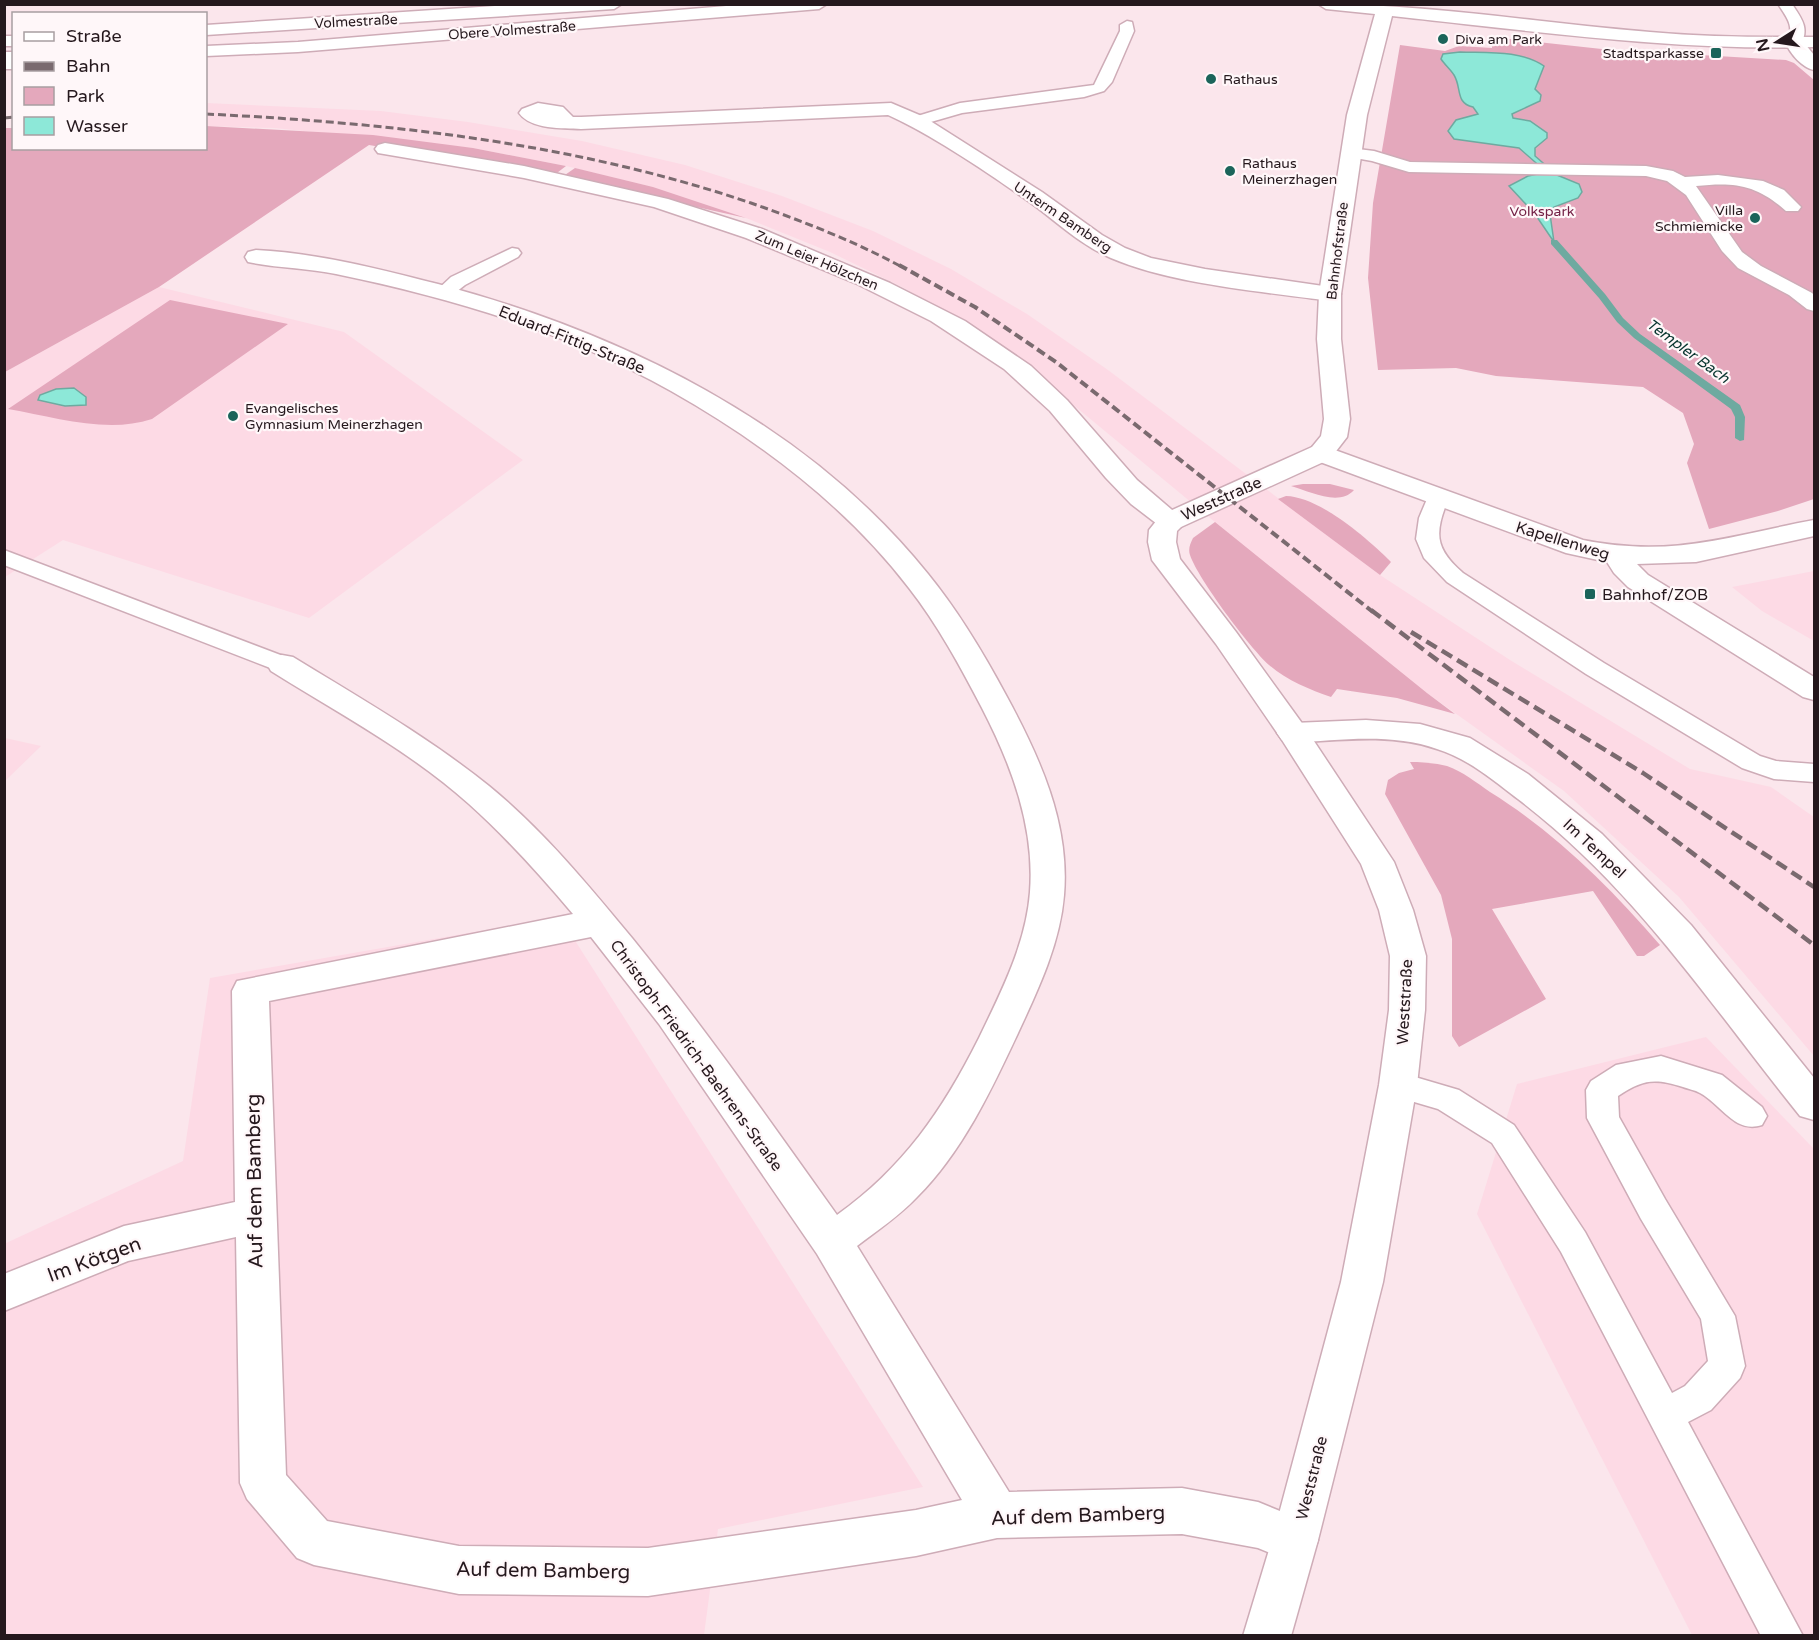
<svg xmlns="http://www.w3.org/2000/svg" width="1819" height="1640" viewBox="0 0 1819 1640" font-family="'Varela Round',sans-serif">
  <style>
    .built { fill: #fddae5 }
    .green { fill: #e4a8bc }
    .water { fill: #8de8d8; stroke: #6eaaa0; stroke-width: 1.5 }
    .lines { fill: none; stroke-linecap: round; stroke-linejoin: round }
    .stream { fill: #6eaaa0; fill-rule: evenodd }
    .lane-casing { stroke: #ceacb7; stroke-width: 3 }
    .street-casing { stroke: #ceacb7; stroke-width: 3 }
    .secondary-casing { stroke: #ceacb7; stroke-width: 3 }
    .lane { fill: #fff; fill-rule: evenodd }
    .street { fill: #fff; fill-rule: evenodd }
    .secondary { fill: #fff; fill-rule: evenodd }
    .rail-far2 { stroke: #7a6a6f; stroke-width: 3; stroke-dasharray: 8 4; stroke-linecap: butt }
    .rail-far1 { stroke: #7a6a6f; stroke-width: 4; stroke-dasharray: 9 4.5; stroke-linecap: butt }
    .rail { stroke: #7a6a6f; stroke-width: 4.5; stroke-dasharray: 12 6; stroke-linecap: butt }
    .poi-dot { fill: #1b645a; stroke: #fff7f9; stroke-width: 2 }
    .labels { text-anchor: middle; stroke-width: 4.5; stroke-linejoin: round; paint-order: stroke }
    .far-street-label { font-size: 14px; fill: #25181d; stroke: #fff7f9 }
    .far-poi-label { font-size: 14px; fill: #25181d; stroke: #fff7f9; text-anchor: start }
    .far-park-label { font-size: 14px; fill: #732045; stroke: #fff7f9 }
    .far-water-label { font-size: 15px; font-style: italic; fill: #093630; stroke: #fff7f9 }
    .street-label { font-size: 16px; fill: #25181d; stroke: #fff7f9 }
    .poi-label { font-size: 16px; fill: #25181d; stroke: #fff7f9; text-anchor: start }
    .near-street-label { font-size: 20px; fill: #25181d; stroke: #fff7f9 }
  </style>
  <rect width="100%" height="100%" fill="#fbe6ec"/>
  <g class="built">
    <polygon points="206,103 381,111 468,122 582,141 685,165 782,196 873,231 951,269 1027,314 1108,370 1380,575 1510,660 1690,769 1771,787 1814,817 1814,1056 1679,897 1564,791 1427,693 1215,522 1048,384 978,332 904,288 830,252 746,218 653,187 566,166 473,148 274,128 206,126"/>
    <polygon points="159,287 344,332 523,460 309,618 63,540 5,577 5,372"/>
    <polygon points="1814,571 1814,641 1762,611 1732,587"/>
    <polygon points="5,738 41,746 5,781 4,738"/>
    <polygon points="560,917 923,1487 718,1529 704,1635 5,1635 4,1244 183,1161 210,978"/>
    <polygon points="1706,1037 1814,1149 1814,1635 1692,1635 1477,1214 1517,1084"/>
  </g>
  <g class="green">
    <polygon points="1492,37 1684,58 1684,54 1786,60 1794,63 1814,80 1814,499 1778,511 1709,529 1687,463 1694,444 1683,413 1643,387 1496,376 1456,368 1378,370 1368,278 1373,203 1400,45 1445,51 1459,46 1492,48"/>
    <polygon points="206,126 373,135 473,148 566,166 553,176 369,145 159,287 5,372 4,128 13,128 14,148 206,148"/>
    <polygon points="575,168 653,187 746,218 562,177"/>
    <path d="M 170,300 L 288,324 L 152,419 C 107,434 55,417 8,409 Z"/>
    <path d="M 1303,484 L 1330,484 L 1354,490 C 1339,507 1309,491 1291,486 Z"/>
    <path d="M 1286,496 C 1320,497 1368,539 1391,562 L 1380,575 L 1278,499 Z"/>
    <path d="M 1215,522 L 1427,693 L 1455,714 L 1397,698 L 1337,689 L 1331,697 C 1310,690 1286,680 1269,665 C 1250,648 1198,579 1190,555 C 1188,549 1190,544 1193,538 Z"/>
    <path d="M 1410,762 C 1423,762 1434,763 1447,766 C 1462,771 1477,783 1490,792 C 1556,833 1609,886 1660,945 L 1644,956 L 1637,956 L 1593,891 L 1492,909 L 1546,999 L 1459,1047 L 1452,1036 L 1452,939 L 1441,895 L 1385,794 L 1388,780 L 1399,773 L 1414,769 Z"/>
  </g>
  <g class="water">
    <path d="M 1460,52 C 1487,53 1521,50 1544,66 L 1535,89 L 1541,95 L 1540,101 L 1512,114 L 1513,118 L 1530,121 L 1547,133 L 1547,138 L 1535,148 L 1535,156 L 1557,175 L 1579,184 L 1582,192 L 1578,198 L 1554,207 L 1550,214 L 1554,242 L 1535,214 L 1509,186 L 1528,176 L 1538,174 L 1543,169 L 1519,148 L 1454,139 L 1448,131 L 1456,120 L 1478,114 L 1473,107 C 1455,103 1462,88 1454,75 C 1451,70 1445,65 1441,59 L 1443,54 Z"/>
    <polygon points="74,388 86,397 86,405 65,406 38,400 40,395 56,389"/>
  </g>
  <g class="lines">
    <polygon class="stream" points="1551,240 1557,240 1605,294 1623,318 1640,334 1740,405 1745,417 1744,440 1740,441 1735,438 1735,417 1731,409 1634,338 1617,322 1599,298 1551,244"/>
    <defs>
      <g id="lane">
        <path d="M 1778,4 L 1792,4 C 1802,19 1810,29 1800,46 L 1795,47 L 1788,43 C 1794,26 1788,19 1778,4 Z"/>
        <polygon points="1127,21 1132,22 1134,31 1112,82 1104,91 1084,97 962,113 917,126 909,121 911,118 960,103 1094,85 1120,31 1120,25"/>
        <rect x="4" y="52" width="10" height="9"/>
        <path d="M 1350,148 L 1374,151 L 1410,162 L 1646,166 L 1673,171 L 1685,177 L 1718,175 L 1763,181 L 1784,190 L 1801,207 L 1798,211 L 1786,211 C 1756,184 1734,182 1696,186 L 1742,252 L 1761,266 L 1812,293 L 1814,295 L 1814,311 L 1807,309 L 1789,295 L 1738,268 L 1722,251 L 1686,195 L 1667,181 L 1646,176 L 1409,172 L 1372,161 L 1344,156 L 1342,153 Z"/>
        <polygon points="512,248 518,249 521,253 518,257 465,285 451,296 437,296 435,292 451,277"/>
        <path d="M 1438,490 L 1446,492 L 1449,497 C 1435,532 1433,547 1463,573 L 1604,663 L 1760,756 L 1776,761 L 1814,764 L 1814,782 L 1774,779 L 1742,768 L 1586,674 L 1447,582 L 1424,558 L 1416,539 L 1419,518 L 1430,492 Z"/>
        <polygon points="4,550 291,659 294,664 291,669 282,672 273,669 4,565"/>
        <path d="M 1661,1056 L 1722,1075 L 1762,1107 L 1767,1116 L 1762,1125 C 1735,1134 1722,1105 1700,1093 C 1695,1090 1688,1089 1683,1087 C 1655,1078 1643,1079 1618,1096 L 1619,1117 L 1665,1199 L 1735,1316 L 1745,1366 L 1740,1378 L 1711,1410 L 1688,1422 L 1803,1636 L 1761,1636 L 1561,1252 L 1492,1143 L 1438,1109 L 1387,1094 L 1382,1085 L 1387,1076 L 1398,1072 L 1459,1090 L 1514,1125 L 1585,1232 L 1672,1393 L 1685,1386 L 1708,1361 L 1701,1319 L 1641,1219 L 1587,1118 L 1586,1090 L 1591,1081 L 1616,1065 Z"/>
      </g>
      <g id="street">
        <polygon points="750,4 827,4 819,9 298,52 206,56 206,46 298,42"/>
        <path d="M 1795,38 L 1801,39 L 1814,55 L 1814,70 C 1803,68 1790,54 1786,43 L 1789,39 Z"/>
        <rect x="4" y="57" width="10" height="12"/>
        <path d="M 538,103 L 563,107 L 573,117 L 581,117 L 891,103 L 924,117 L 1042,192 L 1102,235 L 1125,248 L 1151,258 L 1205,269 L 1330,287 L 1338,289 L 1341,294 L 1338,299 L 1330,301 C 1261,291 1175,285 1111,258 C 1080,245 1055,220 1028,201 C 987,172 934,136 888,115 L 581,129 C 563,128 531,130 519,113 L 522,109 Z"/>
        <polygon points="385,143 524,166 668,199 762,229 890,283 965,321 1031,366 1067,400 1137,480 1185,521 1181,527 1171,529 1161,527 1131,504 1106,478 1050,411 1004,369 931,321 855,283 746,238 654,207 524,178 378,153 375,149 378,145"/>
        <path d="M 256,250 C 318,253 378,269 438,284 C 622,333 807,423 928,574 C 959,612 984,654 1007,697 C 1040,758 1070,824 1064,895 C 1060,944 1038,990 1018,1033 C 991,1091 962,1152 917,1197 C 899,1216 878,1230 857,1246 L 1009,1492 L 1182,1488 L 1258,1502 L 1312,1524 L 1318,1540 L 1312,1556 L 1295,1563 L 1258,1548 L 1182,1534 L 997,1538 L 916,1556 L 648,1596 L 459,1594 L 314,1565 L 297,1558 L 247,1499 L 240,1483 L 236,1237 L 128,1261 L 4,1311 L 4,1274 L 124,1226 L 235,1202 L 232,991 L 237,981 L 573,914 C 540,875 507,838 469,804 C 410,751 338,713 271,671 L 267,664 L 271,657 L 282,655 L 293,657 C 360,698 428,737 489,786 C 543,830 588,885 632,938 C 704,1027 770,1121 837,1215 C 903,1168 943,1110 979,1038 C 1001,992 1026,944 1030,892 C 1035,827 1011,764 982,708 C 960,666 938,625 909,588 C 846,506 760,441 671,391 C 567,332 452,298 336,274 C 308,268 275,268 248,262 L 245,257 L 248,252 ZM 591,937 L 659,1024 L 817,1254 L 962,1500 L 916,1510 L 648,1548 L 459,1546 L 327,1521 L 286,1475 L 269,1001 Z"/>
        <path d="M 1321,445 L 1583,540 C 1672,558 1729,536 1814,520 L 1814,536 L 1696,562 L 1637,564 L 1648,575 L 1814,677 L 1814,700 L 1803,697 L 1628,587 L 1614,573 L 1607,562 L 1566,553 L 1312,459 L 1308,453 L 1312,447 Z"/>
        <path d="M 1366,720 L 1420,724 L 1470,738 L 1528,774 L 1602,834 L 1691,925 L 1814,1078 L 1814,1120 L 1800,1116 C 1709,1003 1636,889 1518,799 C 1493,780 1467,758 1437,749 C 1393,733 1339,740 1293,743 L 1282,740 L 1277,733 L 1282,726 L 1293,723 Z"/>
      </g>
      <g id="secondary">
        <polygon points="524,4 622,4 614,9 206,35 206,25"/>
        <path d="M 1318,4 C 1429,4 1539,23 1650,32 C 1704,37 1759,37 1814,37 L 1814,47 C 1673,51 1533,31 1392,16 L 1367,115 L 1341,294 L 1341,339 L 1350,419 L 1347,437 L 1330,459 L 1181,527 L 1177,531 L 1176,542 L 1180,559 L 1236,632 L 1304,726 L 1394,862 L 1413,910 L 1426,956 L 1425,1010 L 1417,1085 L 1383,1282 L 1318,1540 L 1291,1636 L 1243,1636 L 1272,1540 L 1341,1282 L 1379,1085 L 1389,1010 L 1390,956 L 1379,910 L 1361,864 L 1282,740 L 1216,644 L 1152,560 L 1148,542 L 1149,530 L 1161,515 L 1312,447 L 1321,436 L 1324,419 L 1317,339 L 1319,294 L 1347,115 L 1375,14 L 1326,9 Z"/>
        <rect x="4" y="36" width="10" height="10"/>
      </g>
    </defs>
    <use href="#lane" class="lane-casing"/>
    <use href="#street" class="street-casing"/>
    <use href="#secondary" class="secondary-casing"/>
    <use href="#lane" class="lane"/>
    <use href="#street" class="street"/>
    <use href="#secondary" class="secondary"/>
    <g class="rail-far2">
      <path d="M 206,114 C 391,123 574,143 751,203 C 802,221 854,241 902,267"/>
      <polyline points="4,118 14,117"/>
    </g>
    <polyline class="rail-far1" points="899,265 975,307 1056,362 1373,612"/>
    <g class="rail">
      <polyline points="1371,610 1814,945"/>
      <polyline points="1411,632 1643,773 1814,887"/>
    </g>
  </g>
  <g class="poi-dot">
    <circle cx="1443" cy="39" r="6"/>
    <rect x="1710" y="47" width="12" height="12" rx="3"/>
    <circle cx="1211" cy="79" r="6"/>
    <circle cx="1230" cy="171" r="6"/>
    <circle cx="1755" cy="218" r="6"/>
    <circle cx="233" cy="416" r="6"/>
    <rect x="1584" y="588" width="12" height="12" rx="3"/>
  </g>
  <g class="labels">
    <g class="far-street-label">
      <text transform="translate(356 21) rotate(-3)" y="5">Volmestraße</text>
      <text transform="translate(512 30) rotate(-4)" y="5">Obere Volmestraße</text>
      <text transform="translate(1063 217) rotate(34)" y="5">Unterm Bamberg</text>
      <text transform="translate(1337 251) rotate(-83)" y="5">Bahnhofstraße</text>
      <text transform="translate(817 260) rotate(23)" y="5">Zum Leier Hölzchen</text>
    </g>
    <g class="far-poi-label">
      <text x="1455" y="44">Diva am Park</text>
      <text x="1704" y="58" text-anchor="end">Stadtsparkasse</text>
      <text x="1223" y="84">Rathaus</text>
      <text x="1242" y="168">Rathaus<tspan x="1242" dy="16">Meinerzhagen</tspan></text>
      <text x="1743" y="215" text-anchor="end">Villa<tspan x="1743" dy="16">Schmiemicke</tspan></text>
      <text x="245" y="413">Evangelisches<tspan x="245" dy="16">Gymnasium Meinerzhagen</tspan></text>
    </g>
    <g class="far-park-label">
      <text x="1542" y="216">Volkspark</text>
    </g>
    <g class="far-water-label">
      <text transform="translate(1688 351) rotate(36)" y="5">Templer Bach</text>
    </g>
    <g class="street-label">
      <text transform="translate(572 339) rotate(22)" y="6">Eduard-Fittig-Straße</text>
      <text transform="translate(1221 498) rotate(-24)" y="6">Weststraße</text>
      <text transform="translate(1563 540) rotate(17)" y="6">Kapellenweg</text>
      <text transform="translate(1595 848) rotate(43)" y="6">Im Tempel</text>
      <text transform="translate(1404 1002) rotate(-87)" y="6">Weststraße</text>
      <text transform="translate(697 1055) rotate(54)" y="6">Christoph-Friedrich-Baehrens-Straße</text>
      <text transform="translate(1311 1478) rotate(-76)" y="6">Weststraße</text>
    </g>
    <g class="poi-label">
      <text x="1602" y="600">Bahnhof/ZOB</text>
    </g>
    <g class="near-street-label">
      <text transform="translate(254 1181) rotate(-91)" y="7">Auf dem Bamberg</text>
      <text transform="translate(94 1259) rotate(-20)" y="7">Im Kötgen</text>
      <text transform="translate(1078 1515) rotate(-2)" y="7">Auf dem Bamberg</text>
      <text transform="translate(543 1570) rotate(1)" y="7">Auf dem Bamberg</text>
    </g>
  </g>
  <rect width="1819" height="1640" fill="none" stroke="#25181d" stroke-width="12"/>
  <rect x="12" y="12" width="195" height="138" fill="#fff7f9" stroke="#a89ea1" stroke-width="1.5"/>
  <rect x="24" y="32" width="30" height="9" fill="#ffffff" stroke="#a89ea1" stroke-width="1.5"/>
  <text x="66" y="42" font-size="18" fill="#25181d">Straße</text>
  <rect x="24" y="62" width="30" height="9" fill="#7a6a6f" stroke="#a89ea1" stroke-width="1.5"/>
  <text x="66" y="72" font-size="18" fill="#25181d">Bahn</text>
  <rect x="24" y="87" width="30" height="18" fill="#e4a8bc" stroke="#a89ea1" stroke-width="1.5"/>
  <text x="66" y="102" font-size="18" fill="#25181d">Park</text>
  <rect x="24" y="117" width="30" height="18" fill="#8de8d8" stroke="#a89ea1" stroke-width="1.5"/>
  <text x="66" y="132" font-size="18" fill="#25181d">Wasser</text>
  <g transform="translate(1777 42) rotate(258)" stroke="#fff7f9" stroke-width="4.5" paint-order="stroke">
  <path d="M0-4.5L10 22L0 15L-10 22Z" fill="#25181d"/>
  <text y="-9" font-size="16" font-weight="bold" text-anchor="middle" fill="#25181d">N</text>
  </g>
</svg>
